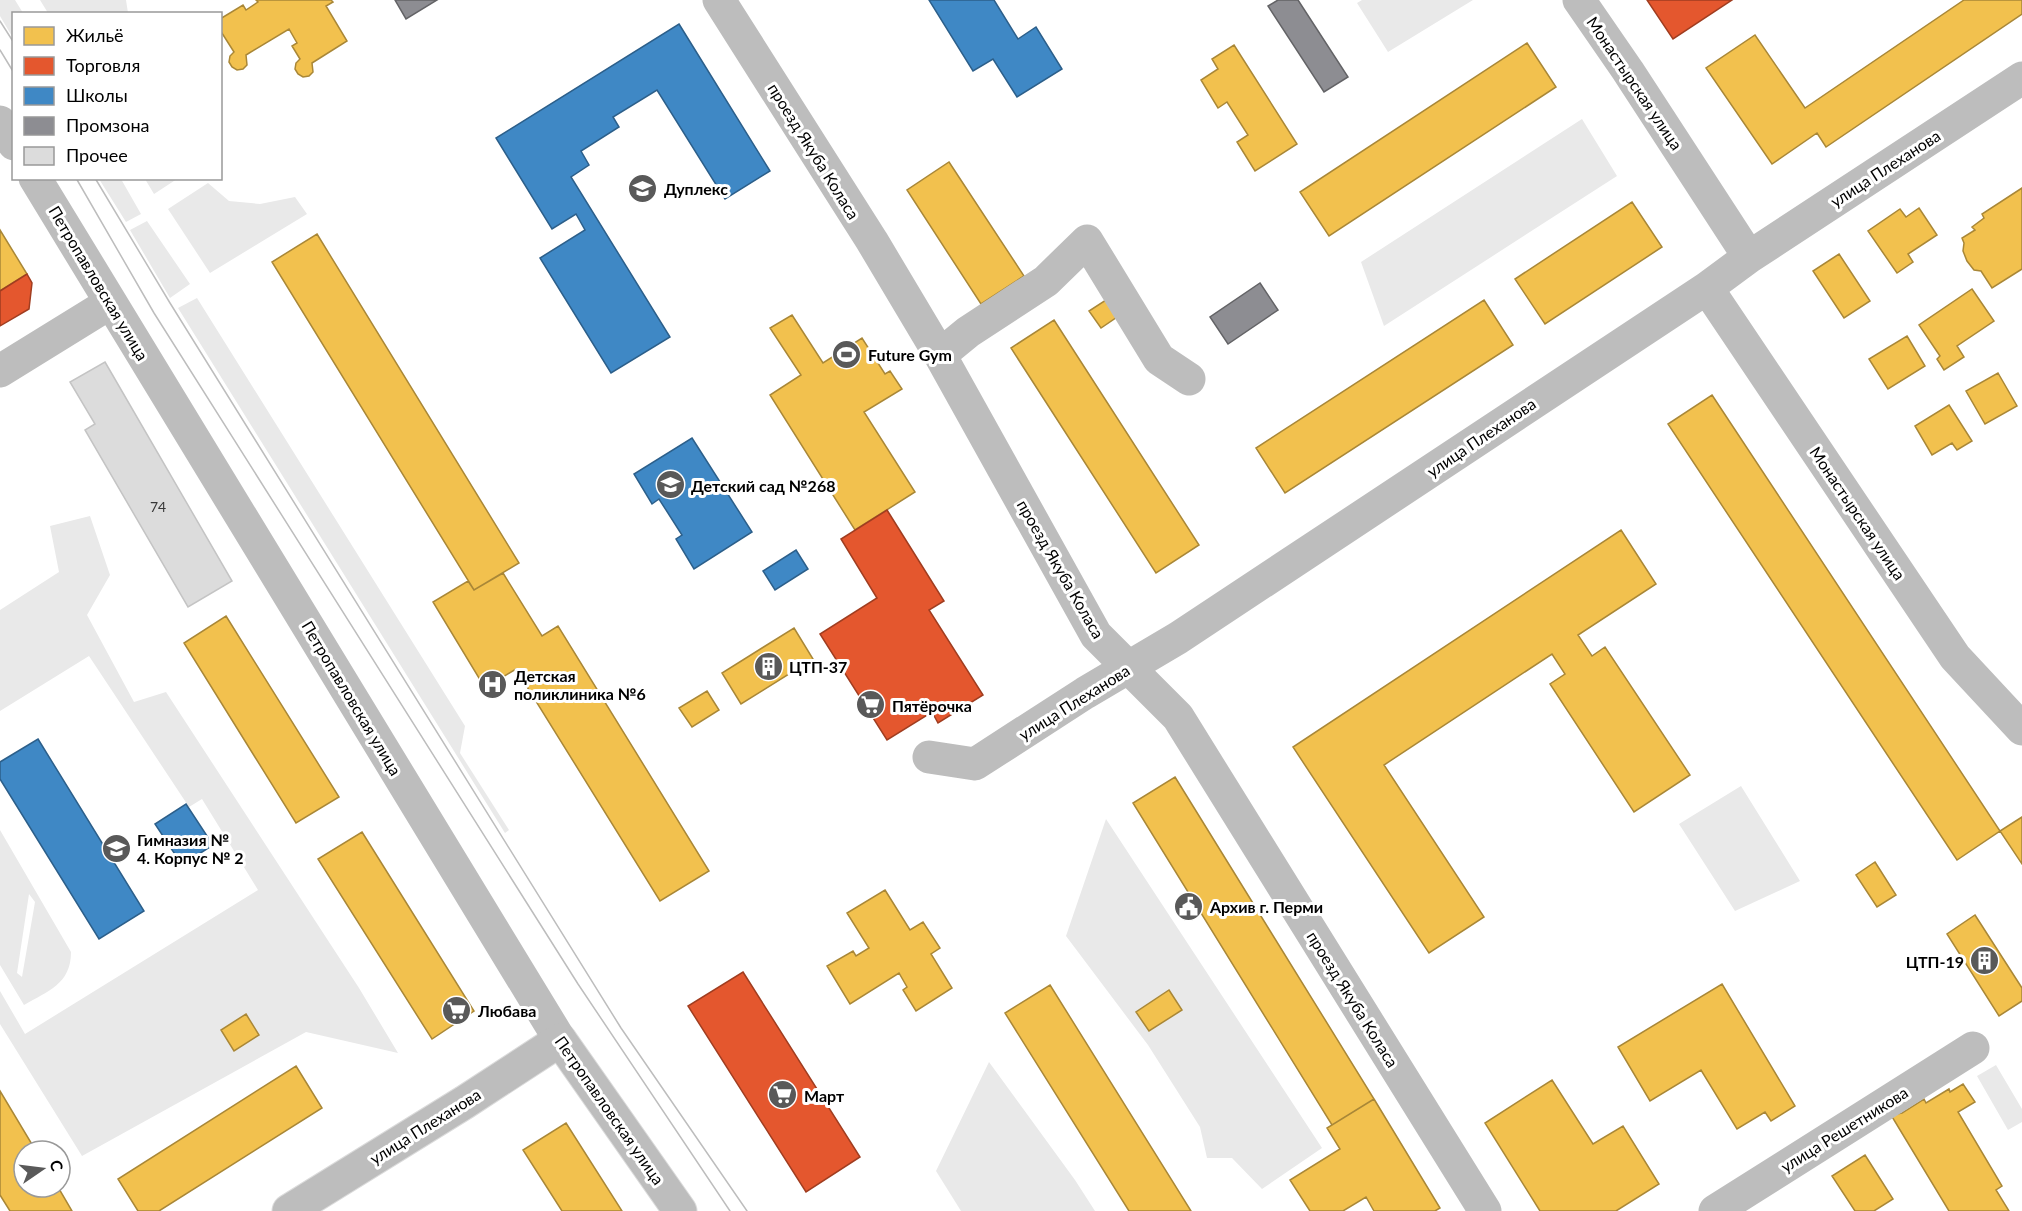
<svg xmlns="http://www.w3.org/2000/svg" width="2022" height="1211" viewBox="0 0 2022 1211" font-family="Lato,sans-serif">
	<rect width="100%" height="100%" fill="#fff"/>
	<!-- green -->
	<path fill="#e9e9e9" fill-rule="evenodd" d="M0 0H15L23 13 14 14 13 38 0 16Z
		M40 0H126L128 13H48Z
		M1362 0H1473L1388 52 1357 3Z
		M1582 119 1617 176 1384 326 1361 262Z
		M99 179H121L141 214 126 222Z
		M145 179H177L154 194Z
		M208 183 229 201 260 204 295 197 307 214 210 273 168 209Z
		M147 221 190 284 170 298 130 230Z
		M197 298 465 726 460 753 509 830 505 833 178 308Z
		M90 516 110 575 87 615 134 702 166 692 359 988 398 1053 306 1032 82 1156 0 1024V991L25 1034 258 890 202 799 189 807 89 656 0 711V610L59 572 50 526Z
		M1741 786 1800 881 1735 911 1679 824Z
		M1106 819 1322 1148 1262 1189 1232 1158H1207L1200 1127 1148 1045 1066 936Z
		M0 830 71 952C71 984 48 991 24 1005L0 965ZM29 894 35 902 22 977 17 973Z
		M989 1062 1075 1180 1095 1211H961L936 1171Z
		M1996 1065 2022 1109V1122L2008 1130 1977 1076Z"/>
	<!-- homes -->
	<path fill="#f2c14e" stroke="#a98737" stroke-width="1.5" d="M256 0H331L333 2 326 6 347 41 312 63 313 72 309 76 303 77 298 74 295 69 296 63 300 59 292 46 297 43 289 29 246 55 247 65 243 69 237 70 232 67 229 62 230 56 234 52 220 30V19L243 5 246 10 258 2Z
		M1964 0H2022V14L1826 147 1817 133 1772 164 1706 68 1755 35 1805 108Z
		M1527 43 1556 87 1329 236 1300 192Z
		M1234 45 1297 144 1255 171 1237 142 1248 135 1227 102 1218 108 1201 80 1218 69 1212 59Z
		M949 162 1024 276 981 304 907 190Z
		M2022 188V269L1992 288 1981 271 1974 270 1967 261 1963 251 1964 243 1962 238 1975 230 1972 227 1984 218 1982 214Z
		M1632 202 1662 247 1545 324 1515 279Z
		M1919 208 1937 235 1908 254 1913 262 1897 273 1868 231 1900 209 1906 217Z
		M0 230 27 274 0 291Z
		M317 234 519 563 474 590 272 262Z
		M1839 254 1870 301 1844 318 1813 271Z
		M1972 289 1994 321 1957 346 1964 357 1944 370 1937 359 1940 356 1919 325Z
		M1109 298 1120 315 1101 328 1089 311Z
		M1484 300 1513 345 1285 493 1256 448Z
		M792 315 823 363 862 338 885 374 890 371 902 389 864 412 915 492 855 530 770 395 801 375 770 328Z
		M1054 320 1199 545 1156 573 1011 348Z
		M1907 336 1925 366 1888 389 1869 359Z
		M1998 373 2017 406 1985 424 1966 391Z
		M1712 395 2000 831 1957 860 1668 424Z
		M1949 405 1972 441 1957 450 1952 443 1932 455 1915 426Z
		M1621 530 1656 584 1578 635 1592 656 1605 647 1690 775 1634 812 1550 684 1565 674 1552 654 1384 765 1484 917 1429 953 1293 747Z
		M503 573 542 636 558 626 709 871 660 901 516 669 485 688 433 602 468 581 474 590Z
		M226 616 339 797 296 823 184 643Z
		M794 628 813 659 741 704 722 673Z
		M707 691 719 710 692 727 679 708Z
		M1175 777 1374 1099 1332 1125 1133 803Z
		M2022 817V864L2000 831Z
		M362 832 474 1011 432 1039 318 859Z
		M1875 862 1896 895 1877 907 1856 875Z
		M885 890 910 930 923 922 940 948 931 954 952 988 916 1011 903 990 907 987 899 973 850 1004 827 966 853 951 856 956 869 948 847 913Z
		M1975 915 2022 988V1001L1999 1016 1947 934Z
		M1722 984 1795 1106 1771 1121 1765 1112 1737 1129 1701 1070 1650 1101 1618 1047Z
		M1050 985 1191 1211H1129L1005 1013Z
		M1169 990 1182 1010 1149 1031 1136 1012Z
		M246 1014 259 1035 234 1051 221 1030Z
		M296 1066 322 1108 159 1211H138L118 1179Z
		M1552 1080 1593 1144 1623 1126 1659 1184 1616 1211H1540L1485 1123Z
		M1963 1084 1975 1102 1958 1112 2002 1186 1996 1190 2009 1211H1949L1891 1115 1902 1113 1924 1099 1926 1103 1949 1089 1950 1092Z
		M0 1091 36 1151H24V1187H58L72 1211H10L0 1195Z
		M1374 1099 1440 1208 1435 1211H1374L1366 1197 1343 1211H1310L1290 1180 1340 1149 1327 1128Z
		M566 1123 622 1211H562L523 1150Z
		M1865 1155 1893 1199 1874 1211H1855L1832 1176Z"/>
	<!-- shops -->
	<path fill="#e4572e" stroke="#a03d20" stroke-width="1.5" d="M1647 0H1732L1673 39Z
		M27 274 32 283 29 309 0 326V291Z
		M887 510 944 601 929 610 983 695 938 723 932 712 887 740 820 634 877 598 841 539Z
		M743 972 860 1157 806 1192 688 1006Z"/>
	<!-- schools -->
	<path fill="#3f88c5" stroke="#2c5f8a" stroke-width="1.5" d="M929 0H994L1018 39 1036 27 1062 69 1017 97 993 59 973 71Z
		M679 24 770 171 725 199 657 90 613 117 619 127 581 151 589 165 571 177 670 337 611 373 540 258 585 230 576 214 552 229 496 138Z
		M692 438 752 532 694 569 676 539 682 535 659 499 652 504 634 474Z
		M796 550 808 569 775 590 763 571Z
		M38 739 144 911 99 939 0 779V762Z
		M186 804 213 845 182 865 155 824Z"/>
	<!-- industry -->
	<path fill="#8d8d92" stroke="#636366" stroke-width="1.5" d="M395 0H437L406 19Z
		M1278 0H1298L1348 77 1324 92 1268 6Z
		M1260 283 1278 310 1228 344 1210 317Z"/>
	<!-- building -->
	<path fill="#dcdcdc" stroke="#c4c4c4" stroke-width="1.5" d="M105 362 232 581 188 607 85 430 95 424 70 382Z"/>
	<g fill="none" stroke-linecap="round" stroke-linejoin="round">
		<defs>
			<path id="major" d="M289 1211 465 1102 560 1040 680 1211"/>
		</defs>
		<!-- major casing -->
		<use href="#major" stroke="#dbdbdb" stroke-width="35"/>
		<!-- minor -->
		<path stroke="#bdbdbd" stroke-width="33" d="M719 0 872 241 940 355 1096 635 1178 717 1485 1211
			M1579 0 1628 71 1749 257
			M0 122 14 144
			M35 178 560 1040
			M1707 288 1955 657 2022 729
			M940 355 968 332 1046 281 1087 241 1159 359 1189 379
			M0 371 110 303
			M929 757 975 764 1085 693 1178 638 1707 288 1749 257 2022 78
			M1715 1211 1973 1048"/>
		<!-- major -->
		<use href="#major" stroke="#bdbdbd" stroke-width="33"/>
		<!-- tram -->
		<path stroke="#bdbdbd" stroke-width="1.5" d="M0 21 14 43
			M0 50 14 73
			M76 178 154 313 578 984 730 1211
			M95 178 170 303 621 1028 747 1211"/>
	</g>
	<!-- icons -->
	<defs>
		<symbol id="school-disc" viewBox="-11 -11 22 22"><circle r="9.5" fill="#595959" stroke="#fff"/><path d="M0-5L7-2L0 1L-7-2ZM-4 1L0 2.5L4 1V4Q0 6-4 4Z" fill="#fff"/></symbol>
		<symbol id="stadium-disc" viewBox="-11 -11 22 22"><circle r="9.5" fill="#595959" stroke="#fff"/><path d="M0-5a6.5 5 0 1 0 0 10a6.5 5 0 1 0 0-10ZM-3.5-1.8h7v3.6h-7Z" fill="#fff"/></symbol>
		<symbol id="building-disc" viewBox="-11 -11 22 22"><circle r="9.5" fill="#595959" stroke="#fff"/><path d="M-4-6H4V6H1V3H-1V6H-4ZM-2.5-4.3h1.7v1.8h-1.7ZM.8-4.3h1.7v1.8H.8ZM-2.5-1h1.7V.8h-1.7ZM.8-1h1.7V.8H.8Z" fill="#fff"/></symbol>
		<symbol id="hospital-disc" viewBox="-11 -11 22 22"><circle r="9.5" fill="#595959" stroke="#fff"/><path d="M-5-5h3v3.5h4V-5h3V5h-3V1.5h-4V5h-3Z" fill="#fff"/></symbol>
		<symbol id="supermarket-disc" viewBox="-11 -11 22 22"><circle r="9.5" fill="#595959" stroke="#fff"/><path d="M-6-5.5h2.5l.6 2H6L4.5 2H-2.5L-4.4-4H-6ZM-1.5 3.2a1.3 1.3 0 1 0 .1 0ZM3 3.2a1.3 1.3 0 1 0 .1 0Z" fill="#fff"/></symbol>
		<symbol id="civic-disc" viewBox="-11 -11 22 22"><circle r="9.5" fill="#595959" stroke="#fff"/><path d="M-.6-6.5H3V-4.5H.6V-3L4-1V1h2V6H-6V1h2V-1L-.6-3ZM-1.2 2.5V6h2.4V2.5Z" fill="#fff"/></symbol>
	</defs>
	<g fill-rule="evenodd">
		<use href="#school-disc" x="626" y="172" width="33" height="33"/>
		<use href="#stadium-disc" x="830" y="338" width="33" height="33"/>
		<use href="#school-disc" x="654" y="468" width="33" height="33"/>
		<use href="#building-disc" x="752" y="650" width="33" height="33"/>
		<use href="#hospital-disc" x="476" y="668" width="33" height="33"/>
		<use href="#supermarket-disc" x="854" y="688" width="33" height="33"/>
		<use href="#school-disc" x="100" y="832" width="33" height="33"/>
		<use href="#civic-disc" x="1172" y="890" width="33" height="33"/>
		<use href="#building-disc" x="1968" y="944" width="33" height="33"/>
		<use href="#supermarket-disc" x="440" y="994" width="33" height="33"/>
		<use href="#supermarket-disc" x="766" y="1078" width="33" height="33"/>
	</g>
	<g text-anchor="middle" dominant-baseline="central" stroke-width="6" stroke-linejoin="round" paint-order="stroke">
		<!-- number labels -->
		<g font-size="14" fill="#373737">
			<text x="158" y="506">74</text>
		</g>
		<!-- street labels -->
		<g font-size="16" fill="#000" stroke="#fff">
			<text transform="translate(1635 83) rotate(56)">Монастырская улица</text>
			<text transform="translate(814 151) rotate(58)">проезд Якуба Коласа</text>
			<text transform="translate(1885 168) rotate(-33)">улица Плеханова</text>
			<text transform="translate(99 283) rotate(59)">Петропавловская улица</text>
			<text transform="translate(1481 437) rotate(-34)">улица Плеханова</text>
			<text transform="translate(1858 513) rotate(56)">Монастырская улица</text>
			<text transform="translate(1061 569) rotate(60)">проезд Якуба Коласа</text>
			<text transform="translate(352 698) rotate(59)">Петропавловская улица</text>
			<text transform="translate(1074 702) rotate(-32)">улица Плеханова</text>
			<text transform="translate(1353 999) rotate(58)">проезд Якуба Коласа</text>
			<text transform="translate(610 1110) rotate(55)">Петропавловская улица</text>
			<text transform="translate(425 1126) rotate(-32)">улица Плеханова</text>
			<text transform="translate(1844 1129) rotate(-32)">улица Решетникова</text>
		</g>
		<!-- poi labels -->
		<g font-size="16" font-weight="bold" fill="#000" stroke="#fff" text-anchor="start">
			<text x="664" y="188">Дуплекс</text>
			<text x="868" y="354">Future Gym</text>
			<text x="691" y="485">Детский сад №268</text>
			<text x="789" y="666">ЦТП-37</text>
			<text x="514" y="675">Детская<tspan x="514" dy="18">поликлиника №6</tspan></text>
			<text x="892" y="705">Пятёрочка</text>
			<text x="137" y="839">Гимназия №<tspan x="137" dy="18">4. Корпус № 2</tspan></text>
			<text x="1210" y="906">Архив г. Перми</text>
			<text x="1964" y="961" text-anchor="end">ЦТП-19</text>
			<text x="478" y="1010">Любава</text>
			<text x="804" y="1095">Март</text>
		</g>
	</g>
	<!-- legend -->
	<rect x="12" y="12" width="210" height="168" fill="#ffffff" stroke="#999999" stroke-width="1.5"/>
	<rect x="24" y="27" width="30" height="18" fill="#f2c14e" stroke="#999999" stroke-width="1.5"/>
	<text x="66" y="42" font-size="18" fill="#000000">Жильё</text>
	<rect x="24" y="57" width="30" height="18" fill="#e4572e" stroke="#999999" stroke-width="1.5"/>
	<text x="66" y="72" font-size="18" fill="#000000">Торговля</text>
	<rect x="24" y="87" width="30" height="18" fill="#3f88c5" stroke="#999999" stroke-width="1.5"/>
	<text x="66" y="102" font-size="18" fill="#000000">Школы</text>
	<rect x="24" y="117" width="30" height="18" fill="#8d8d92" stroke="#999999" stroke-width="1.5"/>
	<text x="66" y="132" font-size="18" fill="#000000">Промзона</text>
	<rect x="24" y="147" width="30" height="18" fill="#dcdcdc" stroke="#999999" stroke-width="1.5"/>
	<text x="66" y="162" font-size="18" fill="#000000">Прочее</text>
	<!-- north arrow -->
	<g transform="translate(42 1169) rotate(76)"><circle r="28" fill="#ffffff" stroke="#999999" stroke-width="1.5"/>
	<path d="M0-4.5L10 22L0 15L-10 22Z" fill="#595959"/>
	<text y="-9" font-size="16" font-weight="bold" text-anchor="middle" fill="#000000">С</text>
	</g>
</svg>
